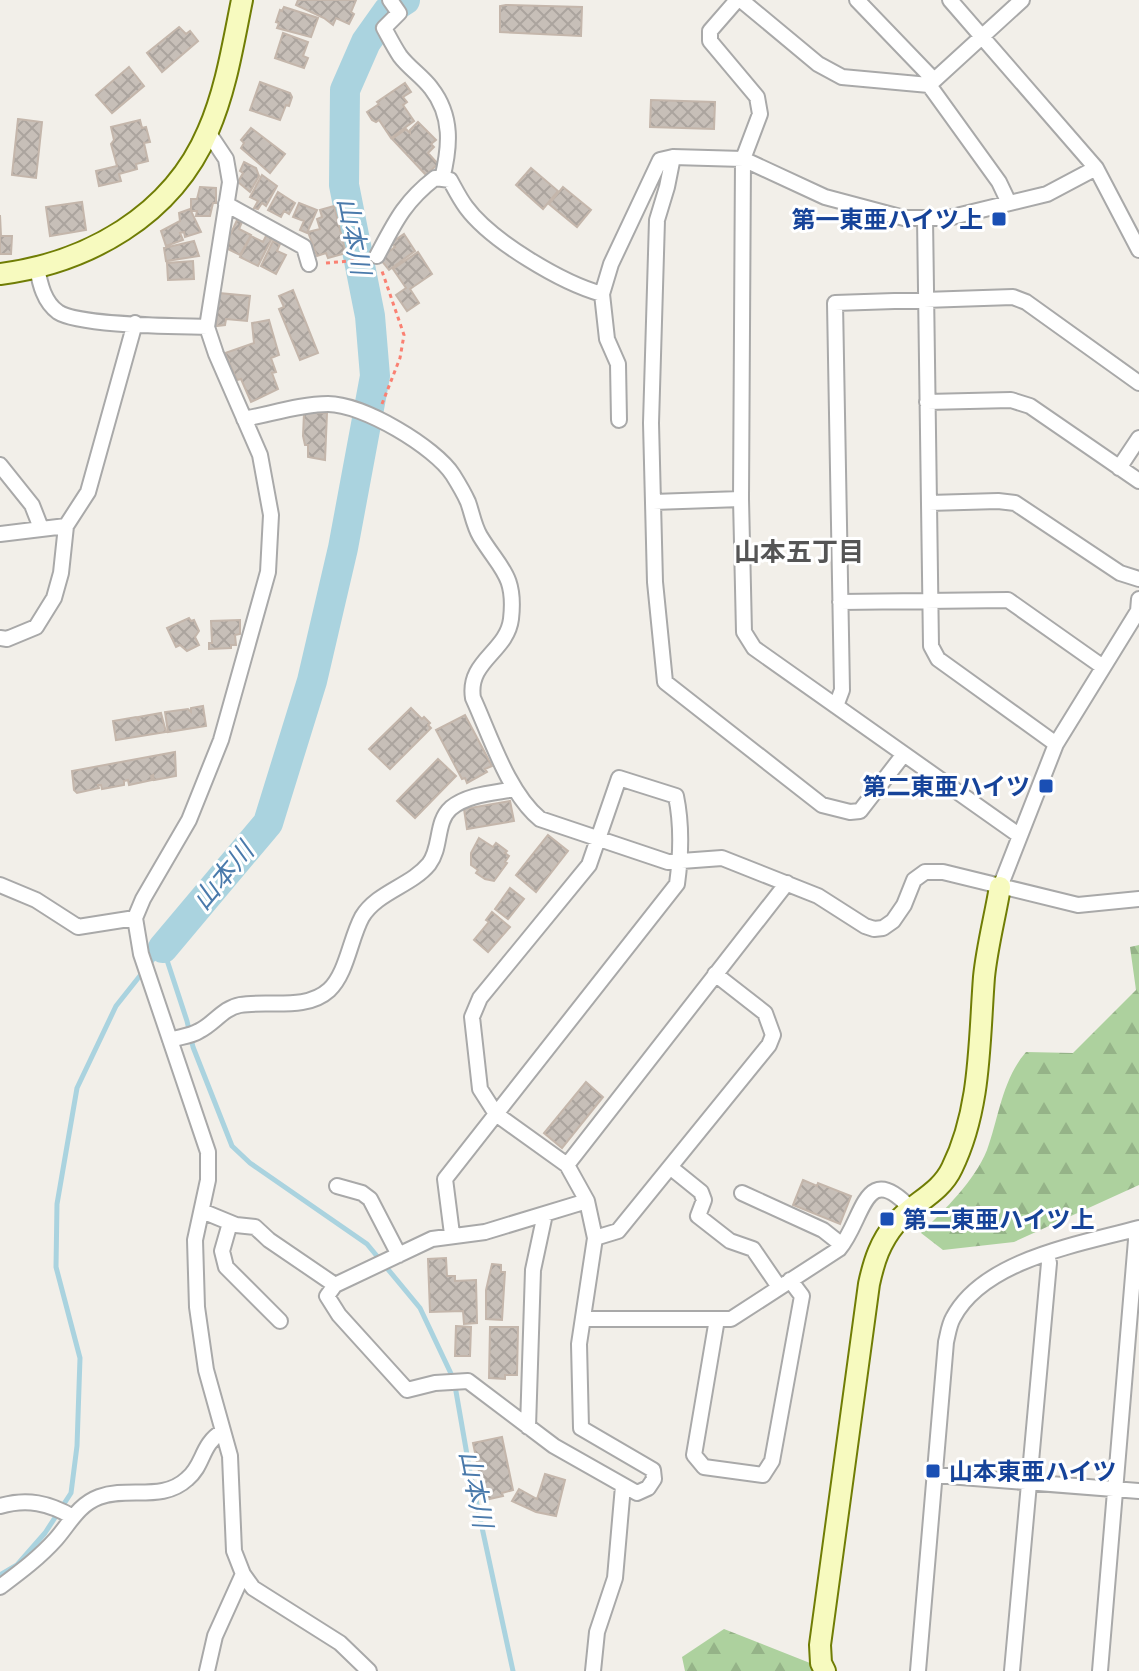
<svg xmlns="http://www.w3.org/2000/svg" width="1139" height="1671" viewBox="0 0 1139 1671" font-family="'Asap Condensed','Noto Sans JP',sans-serif">
	<defs>
		<pattern id="forest-firs" width="22" height="20" patternUnits="userSpaceOnUse" patternTransform="scale(2)"><rect width="22" height="20" fill="#add19e"/><path d="M5 1l3.5 6h-7zM16 11l3.5 6h-7z" fill="#95b388"/></pattern>
		<pattern id="building-cross-hatch" width="8" height="8" patternUnits="userSpaceOnUse" patternTransform="scale(2)"><rect width="8" height="8" fill="#c7bfb8"/><path d="M0 0l8 8M0 8l8-8" fill="none" stroke="#aba49e"/></pattern>
	</defs>
	<rect width="100%" height="100%" fill="#f2efe9"/>
	<!-- forest -->
	<path fill="url(#forest-firs)" d="M1139 945V1185L1014 1242 943 1250 921 1233C945 1209 974 1182 987 1150 999 1117 1002 1080 1026 1052L1073 1053 1136 990 1130 947Z
		M724 1629 810 1663 815 1671H685L682 1657Z"/>
	<g fill="none" stroke-linecap="round" stroke-linejoin="round">
		<!-- stream -->
		<path stroke="#aad3df" stroke-width="5" d="M163 948 187 1021 193 1047 232 1146 250 1163 367 1244 420 1308 454 1380 470 1472 513 1671
			M0 1575 17 1565 45 1533 71 1493 77 1446 80 1358 56 1267 57 1204 77 1088 116 1006 162 948"/>
		<!-- river -->
		<path stroke="#aad3df" stroke-width="30" d="M163 948 268 823 312 681 343 548 375 376 370 316 344 185 345 90 366 42 388 11 405 0"/>
	</g>
	<!-- building -->
	<path fill="url(#building-cross-hatch)" stroke="#c4b6ab" stroke-width="2" d="M298 0H356L351 12 354 14 349 24 336 18 333 25 324 18 296 5Z
		M506 5 582 7 581 36 500 32V6Z
		M284 7 318 18 311 37 277 28 279 23 276 22 280 10 282 11Z
		M179 27 186 34 190 31 198 41 162 72 147 53Z
		M283 33 308 42 303 56 308 58 304 68 275 58Z
		M129 67 144 86 112 113 96 95Z
		M260 82 290 93 292 97 289 106 286 105 280 120 250 110Z
		M405 83 411 92 403 97 407 102 403 105 414 121 391 138 379 120 376 122 372 120 367 112 379 104 377 102Z
		M651 100 715 102 714 129 650 127Z
		M18 119 42 122 36 178 12 175Z
		M140 120 142 128 146 127 150 142 144 143 148 161 136 164 137 169 119 174 121 181 99 186 96 171 117 166 111 144 114 140 111 127Z
		M418 122 436 140 431 144 434 147 428 153 438 164 426 175 392 139 406 129 410 133V130Z
		M251 128 285 154 270 173 241 148 244 143 241 140Z
		M244 162 256 168 259 176 250 192 238 182 243 173 240 171Z
		M531 168 558 191 543 209 516 185Z
		M262 175 277 186 266 206 262 203 258 209 254 208 258 201 250 197Z
		M200 187 216 188V203H213L210 216H196L197 211H191V199H197Z
		M563 187 591 210 577 227 549 204Z
		M278 192 295 203 289 214 284 211 281 217 268 210Z
		M82 202 86 230 50 236 46 207Z
		M299 203 317 210 307 233 300 230 304 221 293 217Z
		M334 206 346 253 328 258 326 253 317 256 308 232 320 229 317 219 322 217 320 210Z
		M190 209 201 232 185 237 184 232 180 233 183 240 166 246 161 231 180 221 179 213Z
		M0 215 1 236H12L11 254H0Z
		M237 220 242 222 239 229 251 235 240 255 226 248 229 243 227 242Z
		M404 234 415 251 389 270 381 260 382 256 395 247 391 243Z
		M251 236 263 242 266 236 272 238 258 266 240 257Z
		M194 241 199 256 166 261 164 248Z
		M273 241 280 244 277 251 286 255 276 274 261 266Z
		M418 252 432 274 410 289 419 303 407 311 396 295 406 288 393 269Z
		M193 261 194 279 168 280 167 263Z
		M293 290 318 353 300 360 279 309 284 307 279 296Z
		M219 293 250 296 247 321 226 319 225 325 216 326Z
		M269 320 279 355 271 358 276 372 272 373 278 389 251 402 241 379 237 380 225 353 254 343 252 323Z
		M304 413H327L325 460 308 457V445H305L303 436Z
		M189 618 191 621 194 620 199 631 195 637 199 645 187 651 180 645 176 647 167 628Z
		M240 620V634L235 635 236 645H231V648L209 649V643H212L211 621Z
		M203 706 206 726 168 732 165 712 188 709 191 712V708Z
		M411 708 422 719 424 717 430 723 428 725 431 728 390 769 369 749Z
		M161 713 166 732 116 740 113 721 136 717 139 721 138 717Z
		M465 715 492 766 485 769 487 772 467 783 465 778 462 779 436 730Z
		M175 752 176 776 154 780 153 775 151 776 152 780 129 785 128 780 124 781V785L102 789 101 785H98L99 788 77 793 74 790 72 771Z
		M438 759 456 776 415 818 397 801Z
		M510 801 514 821 467 829 464 809Z
		M548 835 568 851 536 892 516 875Z
		M479 838 493 847 496 843 507 851 505 853 509 856 505 862 507 863 494 881 485 879 476 873 478 870 471 865V853Z
		M510 888 524 899 508 919 495 909Z
		M492 912 510 927 488 952 474 940 489 922 486 920Z
		M586 1082 603 1097 562 1148 544 1133Z
		M803 1180 817 1186 818 1183 851 1196 840 1224 793 1205Z
		M446 1258 447 1276H455V1281L476 1280 477 1323 464 1324 463 1311 430 1312 428 1259Z
		M492 1264 501 1265V1272H505L502 1320 486 1319V1290Z
		M456 1326 471 1327 470 1356H455Z
		M490 1327H518L517 1375H505V1379L489 1378Z
		M502 1437 513 1490 502 1493 503 1496 485 1500 473 1443Z
		M545 1474 565 1480 556 1516 536 1512 512 1501 519 1489 537 1499Z"/>
	<g fill="none" stroke-linecap="round" stroke-linejoin="round">
		<defs>
			<path id="street" d="M390 0 399 13 384 28C389 37 394 47 400 56 409 68 422 76 431 88 453 116 450 147 442 179
				M737 0 710 31V41L757 97 760 114 743 159 741 499 744 632 754 648 1020 836
				M741 0 818 64 842 77 929 85 999 182 1009 203
				M857 0 934 80
				M950 0 1096 168 1139 250
				M929 85 1022 0
				M208 132 226 159 230 182 207 327 216 354 260 455 271 515 268 572 221 740 189 820 143 899 135 918 141 954 208 1152V1180L195 1240 197 1307 206 1370 230 1456 234 1551 243 1574 253 1588 340 1643 369 1671
				M673 157 667 187 657 220 651 423 655 582 665 682 822 805 850 812 860 811 904 754
				M226 204 304 247 309 264
				M925 218 931 646 938 659 1056 744
				M377 256C395 222 404 202 435 178L450 180C455 189 460 199 466 207 491 241 562 283 602 294
				M37 268C40 284 44 302 58 312 79 326 177 326 207 327
				M927 402 1011 400 1030 406 1139 481
				M244 419C271 414 301 404 328 404 363 404 435 447 453 475 458 483 464 493 468 502 472 513 474 526 480 536 500 569 516 575 511 619 507 652 467 661 473 698 490 735 508 793 540 819L668 862 722 858 818 896 865 926 874 929 883 928 893 921 904 905 914 880 925 872H943L1078 905 1139 899
				M619 420 618 364 607 339 602 294 611 264 660 160 673 157 743 159 825 197 904 218H948L1047 194 1096 168
				M0 465 32 505 41 528
				M1119 468 1139 438
				M653 502 741 499
				M929 503 998 501 1015 503 1120 573 1139 579
				M0 534 66 526
				M840 602 1008 600 1103 667
				M0 638 7 639 36 627 54 598 61 573 66 526 88 492 135 323
				M836 706 842 690 835 303 1013 297 1026 302 1139 383
				M0 885 36 900 78 927 135 918
				M1000 887 1056 744 1138 611 1139 599
				M170 1040C179 1037 191 1036 199 1031 214 1024 223 1008 240 1005 268 1000 306 1011 329 990 347 973 350 939 362 917 377 892 411 886 429 864 442 847 435 822 451 808 468 794 495 793 515 789
				M670 1167 701 1192 704 1200 698 1216 730 1241 753 1249 779 1287
				M337 1186 362 1193 370 1199 399 1255
				M742 1193 823 1230 842 1245
				M202 1211 236 1225 255 1227 269 1240 335 1285 432 1239 485 1232 587 1201 567 1165 787 883
				M230 1223 222 1251 226 1267 280 1321
				M452 1234 445 1179 496 1114 677 884C681 855 682 825 676 796L619 778 589 865 480 998 472 1017 480 1089 496 1114 567 1165
				M595 1238 618 1231 769 1045 773 1035 765 1013 715 974
				M335 1285 327 1296 339 1315 407 1390 435 1383 468 1381 554 1446 637 1493 648 1488 654 1479 653 1470 581 1428 579 1344 595 1238 587 1201
				M583 1319H731L839 1249C864 1220 864 1157 912 1210
				M717 1319 694 1455 704 1467 763 1475 772 1461 802 1296 790 1280
				M528 1427 533 1270 545 1214
				M935 1475 1139 1491
				M0 1506C27 1498 49 1503 73 1517
				M0 1587C20 1572 39 1558 56 1539 70 1523 78 1505 99 1497 129 1486 162 1502 187 1479 205 1464 200 1445 223 1431
				M207 1671 215 1636 243 1574
				M593 1671 597 1632 615 1578 623 1486
				M918 1671 946 1342C948 1334 949 1325 953 1318 984 1259 1081 1244 1139 1228
				M1012 1671 1049 1263 1047 1254
				M1100 1671 1136 1240 1135 1229"/>
			<path id="secondary" d="M0 274C87 263 172 216 208 131 226 90 233 44 242 0
				M825 1671 821 1663 820 1645 869 1284C874 1261 880 1242 896 1223 912 1203 940 1194 952 1168 981 1109 979 1042 984 977 987 947 995 917 1000 887"/>
		</defs>
		<!-- street casing -->
		<use href="#street" stroke="#a9a9a9" stroke-width="18"/>
		<!-- secondary casing -->
		<use href="#secondary" stroke="#707d05" stroke-width="24"/>
		<!-- path -->
		<path stroke="#fa8072" stroke-width="3" stroke-dasharray="4 4" stroke-linecap="butt" d="M326 263 362 260
			M382 404 400 358 404 335 382 271"/>
		<!-- street -->
		<use href="#street" stroke="#fff" stroke-width="14"/>
		<!-- secondary -->
		<use href="#secondary" stroke="#f7fabf" stroke-width="20"/>
	</g>
	<!-- markers -->
	<g fill="#1a4fb4" stroke="#fff" stroke-width="3">
		<rect x="991" y="211" width="16" height="16" rx="4"/>
		<rect x="1038" y="778" width="16" height="16" rx="4"/>
		<rect x="879" y="1211" width="16" height="16" rx="4"/>
		<rect x="925" y="1463" width="16" height="16" rx="4"/>
	</g>
	<g text-anchor="middle" dominant-baseline="central" stroke-width="6" stroke-linejoin="round" paint-order="stroke">
		<!-- transit labels -->
		<g font-size="24" font-weight="bold" fill="#164399" stroke="#fff" text-anchor="end">
			<text x="983" y="219">第一東亜ハイツ上</text>
			<text x="1030" y="786">第二東亜ハイツ</text>
			<text x="903" y="1219" text-anchor="start">第二東亜ハイツ上</text>
			<text x="949" y="1471" text-anchor="start">山本東亜ハイツ</text>
		</g>
		<!-- water labels -->
		<g font-size="26" font-style="italic" fill="#4a7aab" stroke="#fff">
			<text transform="translate(354 236) rotate(79)">山本川</text>
			<text transform="translate(223 876) rotate(-50)">山本川</text>
			<text transform="translate(476 1489) rotate(79)">山本川</text>
		</g>
		<!-- neighbourhood labels -->
		<g font-size="26" font-weight="bold" fill="#555" stroke="#fff">
			<text x="799" y="552">山本五丁目</text>
		</g>
	</g>
</svg>
